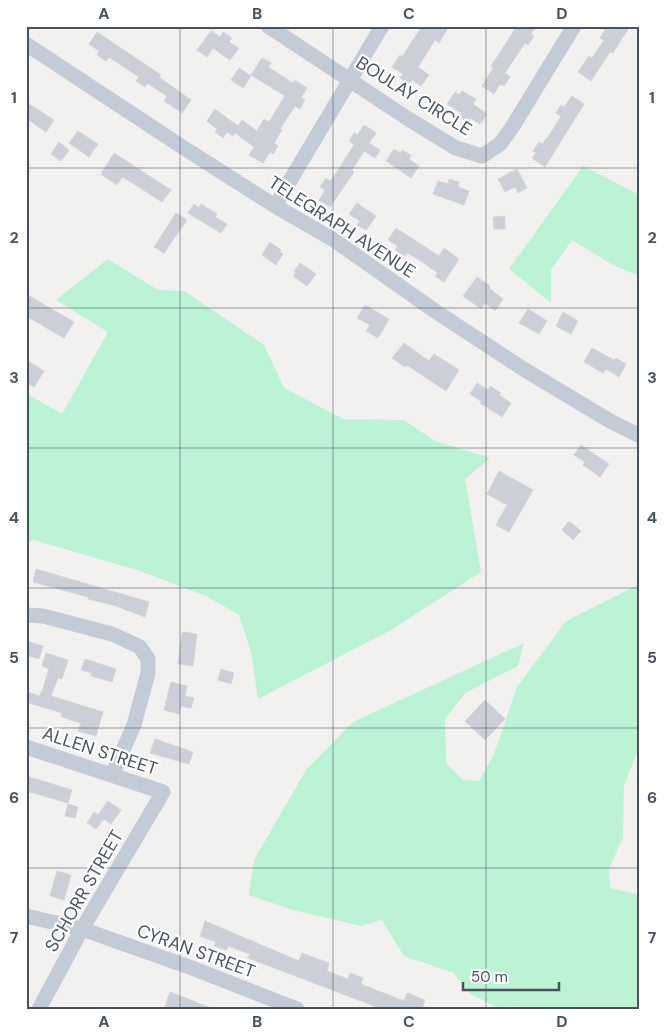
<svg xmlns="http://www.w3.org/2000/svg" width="666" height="1035" viewBox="0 0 666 1035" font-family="'DM Sans',sans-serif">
	<rect width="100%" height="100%" fill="#f3f0f0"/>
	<!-- green -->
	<path fill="#bcf3d5" d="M583 166 640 195V276L613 265 572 240 551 270V303L509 269Z
		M108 259 158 290 184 291 264 345 284 388 343 419 404 420 435 441 490 458 465 479 481 572 391 630 258 699 251 651 239 615 206 596 137 570 34 540 26 543V393L62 414 108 332 56 300Z
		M640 584V746L624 785 623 838 609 868 610 888 640 895V1009H520L518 1006 498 1008 469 993 454 973 404 956 382 920 361 926 293 910 249 895 254 860 306 770 353 722 524 643 518 666 465 693 445 719 446 763 463 780 479 781 494 754 517 687 566 621Z"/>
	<!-- building -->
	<path fill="#cccfd6" stroke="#d4d6dc" d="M422 26H449L439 43 435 40 418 67 429 75 421 86 412 80 409 84 400 78 403 74 392 67 400 55 402 57Z
		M517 26H536L531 34 534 36 528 45 525 43 505 73 510 77 504 86 500 84 494 94 482 86 493 68 491 66Z
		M612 26H630L613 53 610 52 591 81 578 72 589 56 592 58 604 40 600 38 606 28 610 30Z
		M211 31 220 37 223 32 232 38 229 42 239 48 230 60 213 48 207 57 197 50Z
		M97 32 161 75 159 77 191 100 182 113 164 101 167 96 147 83 145 87 136 81 139 77 109 57 106 61 97 55 99 51 89 44Z
		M262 58 271 63 268 67 293 83 295 80 307 88 301 98 305 100 300 109 295 106 280 129 282 130 274 143 278 146 273 154 270 152 263 163 249 155 254 147 235 133 233 136 227 132 223 138 215 132 217 129 207 121 215 109 238 126 242 120 257 131 264 119 269 122 285 96 251 75Z
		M239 68 251 76 243 88 231 80Z
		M462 91 476 99 473 104 487 114 480 124 470 118 467 122 459 116 461 113 447 104 455 92 459 95Z
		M572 96 584 104 545 167 532 158 536 153 533 151 539 142 542 144 550 134 561 116 556 113 561 105 564 107Z
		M26 102 54 120 46 132 26 118Z
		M364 125 376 133 369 143 380 150 375 158 364 151 352 170 354 172 330 207 319 200 325 190 320 187 326 178 330 181 335 175 354 145 349 141 354 133 357 135Z
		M78 131 98 144 89 157 69 143Z
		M59 142 69 150 61 161 51 154Z
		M394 149 400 153 402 150 411 155 409 159 419 166 411 178 386 161Z
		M114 153 171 190 162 202 126 179 122 177 117 185 101 174Z
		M517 169 527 188 518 193 515 187 505 192 498 179Z
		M449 179 459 182 458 187 469 191 464 205 433 194 438 181 448 184Z
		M357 203 376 216 366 230 357 225 360 221 349 214Z
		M194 204 199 208 201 204 217 214 215 217 227 224 221 233 188 213Z
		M176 213 187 220 164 253 154 247Z
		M505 216V229H494L493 217Z
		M396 228 439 256 444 248 459 259 444 282 435 276 438 273 413 256 407 253 405 256 395 250 398 246 388 240Z
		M270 242 281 250 280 252 283 254 276 265 262 255Z
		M300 263 316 274 307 286 293 276 296 272 294 271Z
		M477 277 490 286 489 288 503 299 495 311 485 303 481 309 463 296Z
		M26 294 74 322 64 338 26 316Z
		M365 305 389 319 378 338 366 331 370 325 357 318Z
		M528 309 547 321 539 334 519 323Z
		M563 312 578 321 571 334 556 326Z
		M404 343 429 361 434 354 459 370 446 391 407 365 405 367 392 358Z
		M592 348 614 360 616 358 626 364 619 377 606 369 603 373 584 362Z
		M26 360 44 371 34 387 26 382Z
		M477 383 488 390 490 386 501 393 499 395 511 403 502 417 480 403 482 402 470 394Z
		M581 445 609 464 600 477 583 465 585 462 574 455Z
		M499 471 533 490 509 532 496 525 507 505 487 494Z
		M569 521 581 531 573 540 562 530Z
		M36 569 149 602 145 617 116 606 88 599V597L33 582Z
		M184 632 197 634 193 666 178 664 182 633Z
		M26 641 43 646 39 659 26 655Z
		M46 653 68 660 62 679 58 678 51 696 103 712 96 736 78 731 81 723 61 717 62 713 26 702 28 692 39 696 42 691 49 669 42 666Z
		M85 659 116 669 112 682 91 676 92 673 81 670Z
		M221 669 234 673 231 684 218 680Z
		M171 682 187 686 185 696 194 698 191 708 181 706 179 714 164 710Z
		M485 700 505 719 485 740 465 721Z
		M155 739 193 752 189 764 150 753Z
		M26 776 72 790 68 803 26 791Z
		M108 801 121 810 111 824 104 819 96 829 87 823 94 812 98 815Z
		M68 804 78 807 75 818 65 816Z
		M57 871 71 875 64 900 50 896Z
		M205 921 299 961 302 953 329 963 327 971 348 979 350 973 363 978 361 984 404 1001 407 993 425 1000 422 1009H382L248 958 250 954 228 946 227 950 214 946 216 942 200 936Z
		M170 992 211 1008V1009H164Z"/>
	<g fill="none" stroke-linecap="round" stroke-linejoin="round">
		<!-- minor -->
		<path stroke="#c3cbd6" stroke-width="15" d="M268 26 410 120 456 148 482 156 500 144 511 129 574 26
			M26 44 187 150 275 206 334 240 435 311 525 370 610 421 640 436
			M275 206 382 26
			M26 615 43 616 112 634 140 647 148 659V673L134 725 112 775
			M26 747 163 792 82 929 39 1009
			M26 916 82 929 192 968 297 1009"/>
	</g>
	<!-- grid -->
	<path fill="none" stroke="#475260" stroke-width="1" stroke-opacity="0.55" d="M180 26V1009M333 26V1009M486 26V1009M26 168H640M26 308H640M26 448H640M26 588H640M26 728H640M26 868H640"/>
	<g text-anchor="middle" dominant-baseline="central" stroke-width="4.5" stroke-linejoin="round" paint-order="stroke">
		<!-- street labels -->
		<g font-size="18" fill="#475260" stroke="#fff">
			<text transform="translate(414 96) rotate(32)">BOULAY CIRCLE</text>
			<text transform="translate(342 227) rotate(33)">TELEGRAPH AVENUE</text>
			<text transform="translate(100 751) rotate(18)">ALLEN STREET</text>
			<text transform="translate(84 891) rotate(-60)">SCHORR STREET</text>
			<text transform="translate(196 951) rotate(20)">CYRAN STREET</text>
		</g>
	</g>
	<!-- border -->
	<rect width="666" height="1035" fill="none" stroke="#ffffff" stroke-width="55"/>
	<!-- scale -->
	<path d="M463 982v8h96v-8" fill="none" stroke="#475260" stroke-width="2.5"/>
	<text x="471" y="982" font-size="15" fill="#475260" stroke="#ffffff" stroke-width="4" paint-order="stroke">50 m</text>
	<rect x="28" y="28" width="610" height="980" fill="none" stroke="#475260" stroke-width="2"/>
	<g font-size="16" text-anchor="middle" font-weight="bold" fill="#475260">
		<text x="104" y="19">A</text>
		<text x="257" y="19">B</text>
		<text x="409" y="19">C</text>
		<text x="562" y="19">D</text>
		<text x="14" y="103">1</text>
		<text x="652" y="103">1</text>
		<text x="14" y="243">2</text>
		<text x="652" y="243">2</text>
		<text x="14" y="383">3</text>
		<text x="652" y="383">3</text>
		<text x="14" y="523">4</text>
		<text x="652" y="523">4</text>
		<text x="14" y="663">5</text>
		<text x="652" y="663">5</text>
		<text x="14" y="803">6</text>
		<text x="652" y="803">6</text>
		<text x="14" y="943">7</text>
		<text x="652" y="943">7</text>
		<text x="104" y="1027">A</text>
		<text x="257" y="1027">B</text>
		<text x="409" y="1027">C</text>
		<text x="562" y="1027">D</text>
	</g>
</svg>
